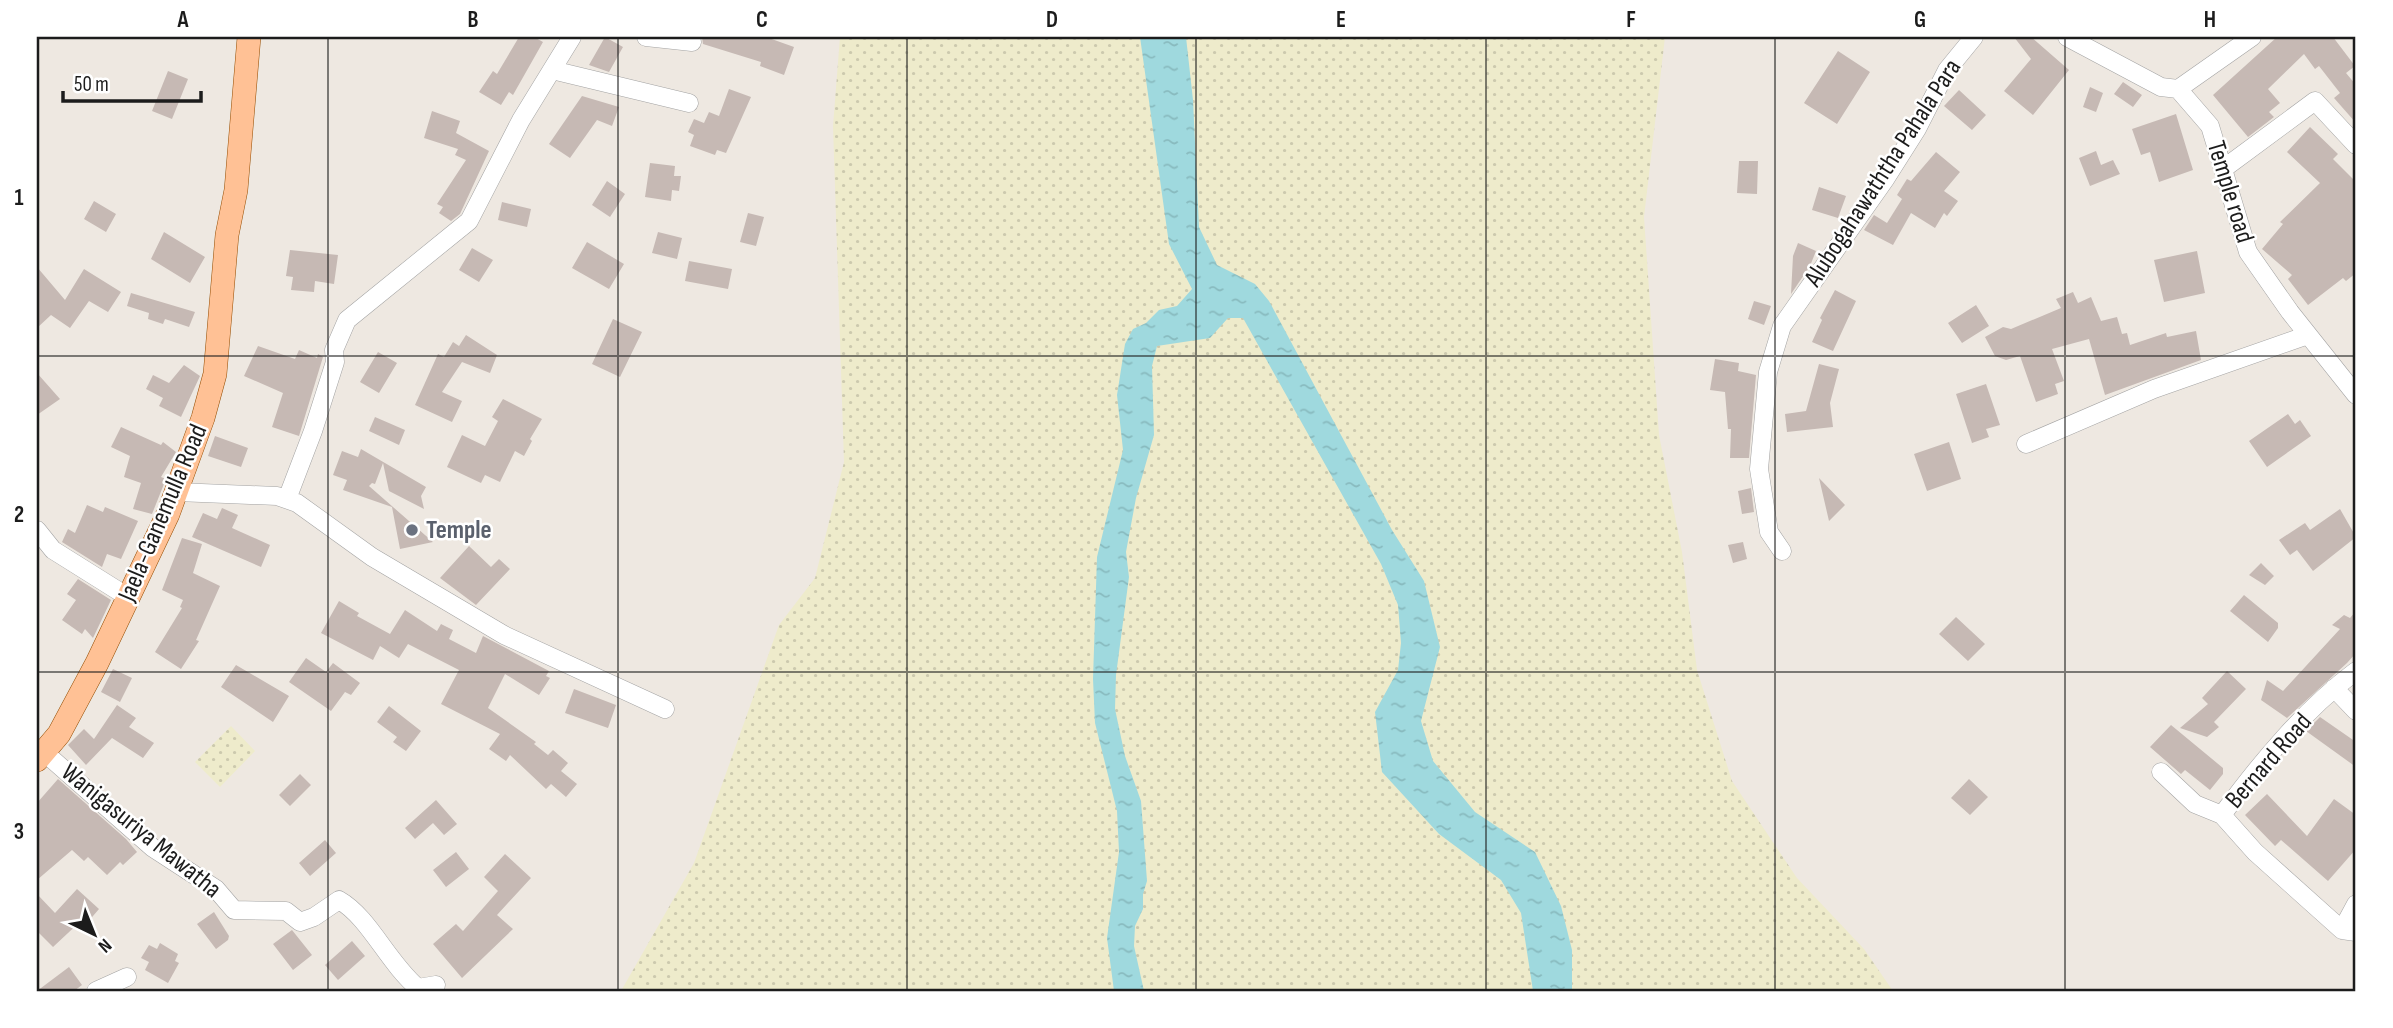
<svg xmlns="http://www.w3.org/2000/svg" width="2393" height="1028" viewBox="0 0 2393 1028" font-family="'Sofia Sans Condensed',sans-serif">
	<defs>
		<pattern id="farmland-dots" width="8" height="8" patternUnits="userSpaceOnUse" patternTransform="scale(1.75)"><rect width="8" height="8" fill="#eeebcb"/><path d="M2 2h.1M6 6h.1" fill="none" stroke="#ccc9ae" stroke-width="1.8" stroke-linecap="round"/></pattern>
		<pattern id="water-ripples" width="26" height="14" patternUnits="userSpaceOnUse" patternTransform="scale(1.75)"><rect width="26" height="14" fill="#9fd9de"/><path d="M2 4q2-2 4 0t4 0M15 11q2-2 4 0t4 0" fill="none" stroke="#88babe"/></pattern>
	</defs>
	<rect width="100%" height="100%" fill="#eee8e1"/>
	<!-- farmland -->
	<path fill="url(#farmland-dots)" d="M840 37H1665L1644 217 1659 435 1682 552 1697 670 1732 781 1797 878 1864 949 1893 991H621L694 863 779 625 815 578 844 462 833 126Z
		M231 726 255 751 220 787 195 762Z"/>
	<!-- water -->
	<path fill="url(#water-ripples)" d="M1140 37H1186L1193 100 1199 227 1217 265 1255 284 1269 301 1392 530 1424 581 1440 647 1421 721 1433 761 1475 812 1535 852 1561 906 1572 950V991H1533L1521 913 1501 880 1439 834 1382 772 1375 712 1398 670 1401 643 1398 605 1381 564 1243 318H1228L1210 338 1157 346 1152 366 1154 435 1136 498 1126 552 1129 577 1116 675 1115 709 1125 756 1141 801 1147 881 1143 894V909L1135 926 1134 946 1144 991H1114L1107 938 1119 852 1117 811 1095 723 1093 679 1097 557 1123 450 1117 395 1125 344 1133 329 1146 323 1159 310 1177 306 1192 289 1169 244Z"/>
	<!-- building -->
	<path fill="#c6b9b4" d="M519 37H534L543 42 513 95 509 92 501 105 479 92 493 71 497 74Z
		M605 37 623 47 609 72 589 65Z
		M702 37H766L794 47 784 75 760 66 761 62 703 44Z
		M2014 37H2031L2069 70 2033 115 2004 91 2031 59Z
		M2277 37H2333L2355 66 2346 73 2356 85V123L2334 98 2340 93 2319 66 2315 69 2304 54 2268 89 2280 103 2269 112 2274 117 2248 137 2213 95Z
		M1838 51 1870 72 1837 124 1804 103Z
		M168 71 188 79 172 119 152 111Z
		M2123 82 2142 95 2133 107 2114 94Z
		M2090 87 2103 93 2096 112 2083 107Z
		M729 89 751 97 726 153 717 150 715 155 690 146 694 135 688 132 694 119 704 123 709 112 719 116Z
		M1959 90 1986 115 1972 130 1944 106Z
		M582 96 619 107 612 126 597 120 570 158 549 144Z
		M432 111 460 121 456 133 489 151 460 214 451 221 439 213 443 207 437 204 466 160 455 155 458 149 424 138Z
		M2176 114 2193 170 2159 182 2150 152 2141 155 2132 129Z
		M2310 127 2338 154 2333 159 2356 182V273L2346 281 2343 278 2308 305 2288 279 2292 275 2262 249 2283 224 2280 222 2320 183 2287 152Z
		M2096 151 2101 165 2113 160 2120 174 2090 186 2079 158Z
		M1936 152 1960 172 1944 191 1958 201 1947 216 1944 213 1935 228 1911 213 1893 245 1864 230 1874 215 1887 223 1902 199 1897 195 1907 179 1911 181Z
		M1739 161H1758L1757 194 1737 193Z
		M650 163 675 166 674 176H681L679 191 672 190 671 201 645 197Z
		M607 181 625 194 610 217 592 205Z
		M1819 187 1846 196 1838 218 1812 210Z
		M94 201 116 214 106 232 84 219Z
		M502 202 531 209 527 227 498 220Z
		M748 213 764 217 756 246 740 242Z
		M164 232 205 257 190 283 151 259Z
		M658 232 682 238 677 259 652 253Z
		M587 242 624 264 609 289 572 268Z
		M1798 243 1816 251 1810 266 1791 294 1793 256Z
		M472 248 493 260 479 282 459 270Z
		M290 250 338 255 334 284 315 281 314 292 291 290 293 277 286 276Z
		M2197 251 2205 293 2164 302 2154 260Z
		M689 261 732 269 728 289 685 281Z
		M37 267 65 300 84 269 121 292 108 312 89 301 70 328 51 315 37 328Z
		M1835 290 1856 301 1833 351 1812 342 1822 320 1820 318Z
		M2073 292 2078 303 2091 297 2101 321 2117 317 2122 334 2127 333 2130 345 2166 333 2167 337 2196 331 2201 360 2105 395 2089 339 2052 349 2064 381 2055 384 2058 394 2036 402 2020 356 2006 360 1995 356 1985 337 2003 327 2011 329 2061 308 2056 299Z
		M131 293 195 312 189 327 165 319 163 324 148 319 149 313 127 306Z
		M1754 301 1771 306 1764 325 1748 319Z
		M1976 305 1989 326 1962 343 1948 323Z
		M613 319 642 332 620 377 592 364Z
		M466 335 497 355 490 373 462 362 442 392 462 401 452 422 415 405 438 354 444 357 453 342 459 346Z
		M258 346 295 359 299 350 317 358 318 354 323 357 299 436 272 427 283 393 244 376Z
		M378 352 397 363 379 393 360 382Z
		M1715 359 1739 363 1738 371 1756 375 1749 458H1730L1731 429H1728L1725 392 1710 390Z
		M1819 364 1839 369 1830 403 1833 427 1787 432 1785 414 1806 411Z
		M184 365 200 376 181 417 159 406 163 398 146 389 153 375 169 383Z
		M37 373 60 399 37 415Z
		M1986 384 2000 425 1986 429 1989 437 1972 443 1956 394Z
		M503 399 542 419 530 439 532 441 524 456 515 451 500 482 485 475 481 483 447 467 462 435 485 446 498 421 492 417Z
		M2288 414 2295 424 2300 420 2311 436 2267 467 2249 441Z
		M375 417 405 430 399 445 369 431Z
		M121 427 161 445 163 442 176 452 161 477 166 479 152 514 133 509 141 483 124 477 130 456 111 447Z
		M215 436 248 448 241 467 208 456Z
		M1949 442 1961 479 1927 491 1914 454Z
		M361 449 426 487 421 496 424 509 389 491 383 463 375 484 372 483 369 486 433 542 400 549 392 507 343 490 347 480 333 475 342 451 358 457Z
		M1819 478 1845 505 1829 521Z
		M1751 488 1754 512 1742 514 1738 491Z
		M87 505 103 512 105 507 138 521 121 559 107 554 102 567 62 542 68 529 75 533Z
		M222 508 238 515 232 528 270 545 261 567 192 537 203 513 217 519Z
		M2340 509 2356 537 2313 571 2297 550 2290 555 2279 540 2305 523 2310 530Z
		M182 538 202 544 193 573 220 586 196 640 199 641 181 669 155 652 182 608 180 607 183 600 162 590Z
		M1743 542 1747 559 1733 563 1728 545Z
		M469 546 491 567 499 559 510 569 476 605 440 578Z
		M2261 563 2274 576 2265 585 2249 575Z
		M78 579 111 600 93 638 85 629 82 634 62 620 76 600 67 594Z
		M2244 595 2278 623V628L2268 642 2230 611Z
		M339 601 359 613 357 616 390 634 405 610 437 631 441 624 453 630 449 639 476 653 483 636 549 671 546 676 550 678 539 695 505 674 488 708 536 742 534 744 548 755 553 750 568 763 561 771 577 784 566 797 551 784 546 789 510 755 506 761 489 749 500 734 441 704 459 670 408 644 399 658 380 646 373 660 321 633Z
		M2356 611V653L2347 663 2287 718 2261 700 2267 680 2283 691 2340 629 2332 625 2344 615 2350 618Z
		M1956 617 1985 644 1968 661 1939 634Z
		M306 658 326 672 333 663 360 683 351 695 345 692 331 711 289 682Z
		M236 665 289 696 273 722 221 687Z
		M113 669 132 678 120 702 101 692Z
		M2227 671 2246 689 2214 722 2219 727 2207 737 2180 728 2208 704 2202 698Z
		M574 689 616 705 608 728 565 713Z
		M117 705 136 718 129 727 154 743 143 758 112 738 86 765 68 745 84 729 94 739Z
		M389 706 421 731 406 751 393 742 397 737 377 722Z
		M2320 717 2356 742V767L2306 731Z
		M2171 725 2223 768V774L2210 790 2185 770 2181 774 2150 747Z
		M300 774 311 785 290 806 279 795Z
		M58 779 126 839 137 852 123 865 120 862 107 875 88 857 84 861 72 850 37 880V803Z
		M1969 779 1988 797 1970 815 1951 798Z
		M2267 794 2307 836 2334 799 2356 815V849L2328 881 2281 840 2275 846 2245 815Z
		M436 800 457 824 444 835 433 823 415 839 405 828Z
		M325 840 336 853 310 876 299 863Z
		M456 852 469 869 446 887 433 870Z
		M505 854 531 878 497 915 513 929 462 978 433 944 456 924 463 931 498 891 484 877Z
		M77 889 99 909 87 923 83 919 53 947 37 931V894L55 913Z
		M214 912 229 936 228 940 216 949 197 924Z
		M292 930 312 955 293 970 273 944Z
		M352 941 365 956 338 980 325 965Z
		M160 943 178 954 175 961 179 963 168 983 145 970 149 962 141 958 149 945 157 949Z
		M69 967 82 985 74 991H37Z"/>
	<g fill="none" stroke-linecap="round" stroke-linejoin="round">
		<defs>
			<path id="minor" d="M646 37 692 42
				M2067 37 2161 87 2178 89 2210 126 2248 252 2290 312 2356 395
				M552 70 689 103
				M2178 89 2252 37
				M2223 169 2315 101 2356 145
				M2026 444 2154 389 2308 335
				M177 492 277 496 297 503 372 557 504 635 665 709
				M287 499 313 431 335 362 334 350 347 320 469 221 521 120 572 37
				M37 530 53 550 128 597
				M1782 551 1769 532 1759 469 1768 372 1782 326 1886 178 1917 129 1947 70 1974 37
				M2356 671C2304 710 2261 762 2222 815L2255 852 2342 930 2356 932
				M2334 688 2356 711
				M45 753 153 848 216 889 234 910 286 911 300 922 314 917 339 900C369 917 388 963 418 988L436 985
				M2161 772 2195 804 2222 815
				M2342 930 2356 904
				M96 991 127 977"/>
			<path id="major" d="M37 760 59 734 97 663 168 514 203 418 215 374 227 235 236 190 249 37"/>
		</defs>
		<!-- minor casing -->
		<use href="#minor" stroke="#a3a3a3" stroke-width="19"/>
		<!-- major casing -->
		<use href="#major" stroke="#944c00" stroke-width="24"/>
		<!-- minor -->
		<use href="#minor" stroke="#fff" stroke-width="18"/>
		<!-- major -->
		<use href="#major" stroke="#ffc195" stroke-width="23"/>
	</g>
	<!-- grid -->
	<path fill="none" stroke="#1c1c1c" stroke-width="2" stroke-opacity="0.55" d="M328 37V991M618 37V991M907 37V991M1196 37V991M1486 37V991M1775 37V991M2065 37V991M37 356H2356M37 672H2356"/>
	<!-- markers -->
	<circle fill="#6b7280" stroke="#fff" stroke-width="2.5" cx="412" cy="530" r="7"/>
	<g text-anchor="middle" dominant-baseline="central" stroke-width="5" stroke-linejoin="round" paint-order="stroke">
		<!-- street labels -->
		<g font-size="26" fill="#1c1c1c" stroke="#fff">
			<text transform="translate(1883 173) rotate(-57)">Alubogahawaththa Pahala Para</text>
			<text transform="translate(2230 192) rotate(73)">Temple road</text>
			<text transform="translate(163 513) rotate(-67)">Jaela-Ganemulla Road</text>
			<text transform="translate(2269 761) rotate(-49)">Bernard Road</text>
			<text transform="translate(141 831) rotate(39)">Wanigasuriya Mawatha</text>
		</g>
		<!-- worship labels -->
		<g font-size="26" font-weight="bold" fill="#5b616d" stroke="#fff" text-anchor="start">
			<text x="426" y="530">Temple</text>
		</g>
	</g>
	<!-- border -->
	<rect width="2393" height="1028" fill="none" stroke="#ffffff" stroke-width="77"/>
	<!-- north arrow -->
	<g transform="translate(94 934) rotate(137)" stroke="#ffffff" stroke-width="5" paint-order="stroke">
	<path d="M0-5L12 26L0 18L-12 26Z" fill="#1c1c1c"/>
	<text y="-10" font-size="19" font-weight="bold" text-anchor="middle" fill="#1c1c1c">N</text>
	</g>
	<!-- scale -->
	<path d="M63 91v10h138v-10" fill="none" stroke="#1c1c1c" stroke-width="3.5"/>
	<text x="74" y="91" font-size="21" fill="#1c1c1c" stroke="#ffffff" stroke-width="5" paint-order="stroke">50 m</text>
	<rect x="38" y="38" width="2316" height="952" fill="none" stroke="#1c1c1c" stroke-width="2.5"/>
	<g font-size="23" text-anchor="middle" font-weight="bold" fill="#1c1c1c">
		<text x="183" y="27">A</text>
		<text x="473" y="27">B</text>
		<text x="762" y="27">C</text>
		<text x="1052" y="27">D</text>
		<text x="1341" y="27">E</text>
		<text x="1631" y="27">F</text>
		<text x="1920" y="27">G</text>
		<text x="2210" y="27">H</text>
		<text x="19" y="205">1</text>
		<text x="19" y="522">2</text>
		<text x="19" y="839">3</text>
	</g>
</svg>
